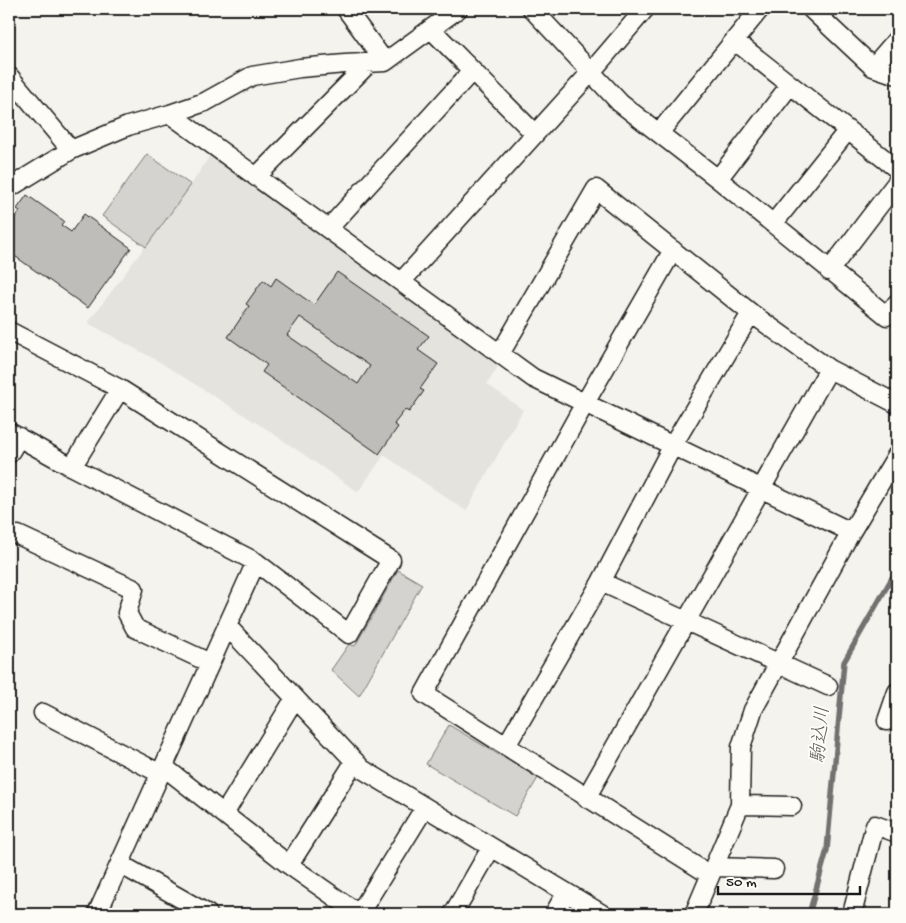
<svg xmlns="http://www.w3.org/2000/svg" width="906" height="923" viewBox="0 0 906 923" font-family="'Gochi Hand','Klee One',sans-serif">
	<rect width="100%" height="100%" fill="#f4f3ee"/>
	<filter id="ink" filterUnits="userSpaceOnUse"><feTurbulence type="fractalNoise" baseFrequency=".02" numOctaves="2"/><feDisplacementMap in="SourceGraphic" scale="10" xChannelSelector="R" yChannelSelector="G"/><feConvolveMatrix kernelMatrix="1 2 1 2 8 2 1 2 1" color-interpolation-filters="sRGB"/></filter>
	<g filter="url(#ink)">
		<!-- built -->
		<path fill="#e4e3de" d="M210 155 499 365 487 384 523 410 466 511 384 455 358 492 268 430 158 361 88 323 191 185Z"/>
		<!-- green -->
		<path fill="#d4d3cf" stroke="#787876" d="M147 154 191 185 146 247 102 216Z
			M398 570 422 584 359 696 331 670 349 644 355 646Z
			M449 725 538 778 515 816 426 764Z"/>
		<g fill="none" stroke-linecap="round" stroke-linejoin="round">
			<!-- stream -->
			<path stroke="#72716f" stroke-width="5.5" d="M809 914 827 850 844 662 897 569"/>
		</g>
		<!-- building -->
		<path fill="#bebdba" stroke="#1c1c1c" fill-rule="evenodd" d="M27 195 64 221 61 225 71 232 84 214 131 248 88 308 9 252V226L20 211 17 209Z
			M337 272 429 336 418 350 438 364 420 389 424 391 409 412 405 410 394 424 398 427 379 454 262 372 267 365 228 337 249 306 246 304 263 280 271 286 276 278 314 305ZM300 317 370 366 358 384 287 335Z"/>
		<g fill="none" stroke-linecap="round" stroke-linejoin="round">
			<defs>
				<path id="street" d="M346 9 385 62
					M532 9 620 103 718 179 887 316 897 303
					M811 9 873 67 897 75
					M431 29 535 134
					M735 41 897 169
					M873 67 897 39
					M9 76 71 150
					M170 114 533 378 851 532
					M659 133 760 9
					M256 177 369 63
					M718 179 790 85
					M9 188 71 150 128 126 170 114 205 102 252 76 300 68 345 64 385 62 458 9
					M773 224 848 130
					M328 229 472 71
					M673 250 585 403 424 694 710 875
					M829 271 897 182
					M401 282 592 71 645 9
					M9 331 120 389 391 560 349 634 256 562 72 467 9 432
					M500 354 596 189 751 313 829 369 897 404
					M9 454 19 437
					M72 467 120 389
					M18 535 134 589 127 613 135 628 210 663
					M601 582 828 686
					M227 626 362 769 602 914
					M43 713 161 774
					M887 721 897 692
					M506 746 601 582 673 445 751 313
					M164 767 289 865 359 914
					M586 798 829 369
					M740 805 792 806
					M224 814 295 698
					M120 864 208 914
					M289 865 355 761
					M715 867 774 869
					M97 914 256 562
					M359 914 425 807
					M453 914 491 848
					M554 914 566 893
					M694 914 740 805 741 747 753 710 851 532 897 455
					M852 914 875 825 897 833"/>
			</defs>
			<!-- street casing -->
			<use href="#street" stroke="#1c1c1c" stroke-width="21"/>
			<!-- street -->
			<use href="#street" stroke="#fdfcf7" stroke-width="18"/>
		</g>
	</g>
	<g text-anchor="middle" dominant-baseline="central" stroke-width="4" stroke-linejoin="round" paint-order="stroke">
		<!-- water labels -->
		<g font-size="19" font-style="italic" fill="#5c5c5a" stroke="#fdfcf7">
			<text transform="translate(822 735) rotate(-85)">駒込川</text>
		</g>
	</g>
	<!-- margin -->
	<rect width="906" height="923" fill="none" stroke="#fdfcf7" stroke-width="30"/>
	<rect x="15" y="15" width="876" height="893" fill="none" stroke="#1c1c1c" stroke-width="2" filter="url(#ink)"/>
	<!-- scale -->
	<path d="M718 886v8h142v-8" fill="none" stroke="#1c1c1c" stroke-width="2.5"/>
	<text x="726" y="886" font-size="15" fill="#1c1c1c" stroke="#fdfcf7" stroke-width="4" paint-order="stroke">50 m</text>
</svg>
